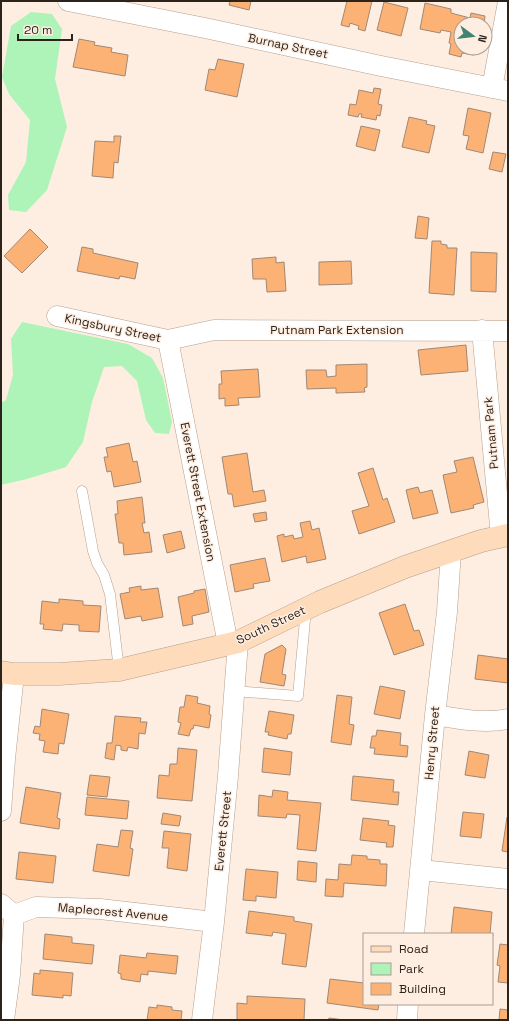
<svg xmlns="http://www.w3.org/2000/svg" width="509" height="1021" viewBox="0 0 509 1021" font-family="'Space Grotesk',sans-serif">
	<rect width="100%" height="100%" fill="#feeee2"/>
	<!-- green -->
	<path fill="#aef3b8" d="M31 12 52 14 62 29 55 79 67 127 47 190 26 212 9 210 8 195 26 162 30 120 9 94 2 77 11 26Z
		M22 322 128 344 152 358 163 378 172 422 169 434 155 433 146 420 137 381 122 366 104 367 92 402 83 442 66 467 27 479 1 485V403L6 400 13 375 11 339Z"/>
	<!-- building -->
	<path fill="#fdb275" stroke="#a08875" d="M230 1H251L249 10 229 5Z
		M347 1H372L365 31 358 29 359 26 350 23 349 27 341 25Z
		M384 2 408 8 401 36 377 30Z
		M425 3 451 9V13L470 18 471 13 485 16 484 24H461V48H478V49H475L474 55 462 53 461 57 449 54 451 44 449 43 451 32 441 30 440 33 420 29Z
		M79 39 95 42 94 45 112 48 111 52 128 55 125 76 73 67Z
		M218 59 244 64 237 97 205 90 209 69 215 70Z
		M374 88 381 89 378 104 382 105 380 116 377 115 376 120 361 117 362 114H359L358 117 348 115 350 104 356 105 359 90 373 93Z
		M468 108 491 113 483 153 466 149 469 136 463 135Z
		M409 117 427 121 426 124 435 126 429 153 402 147Z
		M361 126 380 130 375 151 356 146Z
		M114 136H121L118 163 114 162 113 178 92 176 95 141 114 142Z
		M493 152 506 154 502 172 489 169Z
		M418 216 429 218 427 239 415 238Z
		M30 229 48 247 22 273 4 256Z
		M432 241H441V244L447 245V248H457L454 295 429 293Z
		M82 247 93 249V253L138 263 135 279 120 276 119 279 77 271Z
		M471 252 497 253 496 292 471 291Z
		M276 257V263L284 262 286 291 267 292 266 279H253L252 259Z
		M351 261 352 284 319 285V262Z
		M466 345 468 371 421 375 418 350Z
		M367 364V387L364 388 365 392 336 393V388L307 389 306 370H326L327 377 336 376V365Z
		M258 369 260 397 238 398 239 405 225 406V398L219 399V384H222L221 371Z
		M129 443 133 462 137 461 141 482 114 487 111 471 107 472 104 457H108L106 448Z
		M247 453 253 492 264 490 266 501 234 507 232 494H228L222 457Z
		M473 457 484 502 473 505 474 508 451 513 443 475 457 472 454 461Z
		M373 468 383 500 387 498 395 522 359 534 352 511 369 506 358 473Z
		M418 487 420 493 432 490 438 513 413 519 406 490Z
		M142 497 145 523H142L144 533 149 532 152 552 124 555 123 543H119L115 514H118L117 501Z
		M266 512 267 520 255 522 253 514Z
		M310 521 312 530 319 528 326 559 307 563 306 556 282 562 277 536 284 534V537L293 535 294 539 303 537 300 523Z
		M181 531 185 548 167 553 163 535Z
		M265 558 270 581 253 584 254 588 235 592 230 565Z
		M141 586V590L158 588 163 617 142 621 141 616 125 619 120 594 130 592 129 588Z
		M205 589 209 612 192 616 193 624 183 626 178 597 194 593V591Z
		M59 599 83 601V605L101 606 99 632 79 631V625L63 624 62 631 43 629 44 624H40L42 601 59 603Z
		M405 604 414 631 419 630 424 645 394 655 379 613Z
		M282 645 286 649 282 674 286 675 284 686 260 682 265 654Z
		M478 655 508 659V683L475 679Z
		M380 686 405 691 400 719 374 714Z
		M186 695 198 697 197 703 210 706 209 714 211 715 209 728 194 725 193 729H191L189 736 178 734 181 723 178 722 180 707H184Z
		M337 695 352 697 349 724 354 725 351 745 331 742Z
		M42 709 69 714 64 744 59 743 58 754 43 752 45 741 39 740 40 734 33 733 35 726 40 727Z
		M269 711 294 715 291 734H288L287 739 268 735 269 732H265Z
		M115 716 141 718 140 722H147L145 734 139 733 138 749 128 747 127 751 121 750V746L116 745 114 760 105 758 107 743H112Z
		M377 730 401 733 400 745 408 746 407 757 374 754 375 748H370L372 736H376Z
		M178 748 197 750 192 801 157 798 159 775 169 776 170 764H177Z
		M264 748 292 752 290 775 262 772Z
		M469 751 489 755 485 778 465 775Z
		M90 775 110 777 107 797 87 795Z
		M353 776 394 780 393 792H399L398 805 351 800Z
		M26 787 61 793 57 818 60 819 59 829 20 823Z
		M273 790 288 792 287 800 321 803 316 851 297 849 300 815 287 814 286 818 258 816 259 795 272 797Z
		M87 797 129 801 127 819 85 815Z
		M463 812 484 814 481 838 460 836Z
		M163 813 181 816 179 826 161 824Z
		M507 817H508V852L502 851Z
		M363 818 389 821 388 825 395 826 393 847H386L387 843 360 840Z
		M121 830 133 831 130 848 133 849 129 876 93 871 97 844 118 847Z
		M164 831 191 834 187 871 167 868 169 848H162Z
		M19 852 56 856 53 883 16 879Z
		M352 855 367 856V859L380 860V864H387L386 886 344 883 343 897 325 896 326 879 338 880 339 864 351 865Z
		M298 861 317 863 316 882 297 880Z
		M246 869 278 872 276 898 256 896V901L243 900Z
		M454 907 492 912 490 934H493L492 940V934H451Z
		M249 911 294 917V921L312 924 306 967 282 964 286 934 273 932 272 936 246 933Z
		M45 934 72 937V943L94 945 92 964 43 959Z
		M500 944 508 945V983L498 982 500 966 497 965Z
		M147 953 178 956 176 974 148 971V975L141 974 140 982 121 979V974L118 973 120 955 146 958Z
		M40 970 73 973 71 996 63 995V998L32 995 34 973 40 974Z
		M330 979 364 983V1004H379L378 1010 327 1003Z
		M247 996 305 999 304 1020H237V1003L247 1004Z
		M157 1005 172 1007V1010L182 1011 181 1020H147L149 1007 157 1008Z
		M500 1009 508 1010V1020H499Z
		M329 1018 344 1020H328Z"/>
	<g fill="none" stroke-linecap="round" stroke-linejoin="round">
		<defs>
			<path id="service" d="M82 491 93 551 97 563 104 575 110 594 119 670
				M234 691 298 696 306 609"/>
			<path id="minor" d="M68 1 205 28 381 66 508 91
				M492 88 508 2
				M57 316 168 340 214 330 508 331
				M482 330 501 537
				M168 340 228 644
				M435 715C459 719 484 724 508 719
				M1 811 5 759 14 674
				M421 870 508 879
				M1 904 14 915 10 975 4 1020
				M14 915 36 907 100 909 214 922
				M414 934 435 715 447 612 451 551
				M202 1020 214 922 228 776 238 642
				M407 1020 408 1004"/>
			<path id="secondary" d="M1 672 14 674H59L119 670 238 642 320 602 405 567 481 541 508 535"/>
		</defs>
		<!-- service casing -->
		<use href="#service" stroke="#b79f8c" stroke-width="11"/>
		<!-- minor casing -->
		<use href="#minor" stroke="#b79f8c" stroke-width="21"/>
		<!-- secondary casing -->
		<use href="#secondary" stroke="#b79f8c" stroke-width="23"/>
		<!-- service -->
		<use href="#service" stroke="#fff" stroke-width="10"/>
		<!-- minor -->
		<use href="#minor" stroke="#fff" stroke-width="20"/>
		<!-- secondary -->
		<use href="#secondary" stroke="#fddbbb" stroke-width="22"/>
	</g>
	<g text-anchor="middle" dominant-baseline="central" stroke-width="3" stroke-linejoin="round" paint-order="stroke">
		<!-- street labels -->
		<g font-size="12" fill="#2c231b" stroke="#feeee2">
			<text transform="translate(288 46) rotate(12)">Burnap Street</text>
			<text transform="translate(113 328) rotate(12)">Kingsbury Street</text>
			<text x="337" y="330">Putnam Park Extension</text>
			<text transform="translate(491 433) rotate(-95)">Putnam Park</text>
			<text transform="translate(198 492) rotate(79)">Everett Street Extension</text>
			<text transform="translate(271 625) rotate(-25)">South Street</text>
			<text transform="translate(432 743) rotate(-85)">Henry Street</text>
			<text transform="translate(223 831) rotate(-84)">Everett Street</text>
			<text transform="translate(113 912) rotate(5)">Maplecrest Avenue</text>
		</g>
	</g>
	<!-- border -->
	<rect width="509" height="1021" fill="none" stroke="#2c231b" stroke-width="4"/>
	<!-- legend -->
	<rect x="363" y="933" width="130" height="72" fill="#feeee2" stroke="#aa9d92"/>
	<rect x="371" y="946" width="20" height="6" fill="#fddbbb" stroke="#aa9d92"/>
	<text x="399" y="953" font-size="12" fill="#2c231b">Road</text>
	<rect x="371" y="963" width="20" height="12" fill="#aef3b8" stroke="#aa9d92"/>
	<text x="399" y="973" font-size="12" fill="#2c231b">Park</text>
	<rect x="371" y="983" width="20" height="12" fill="#fdb275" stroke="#aa9d92"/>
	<text x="399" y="993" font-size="12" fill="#2c231b">Building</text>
	<!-- north arrow -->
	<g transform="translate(473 36) rotate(105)"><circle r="19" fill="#feeee2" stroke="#aa9d92"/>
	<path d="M0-3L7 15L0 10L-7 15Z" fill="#418374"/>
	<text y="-6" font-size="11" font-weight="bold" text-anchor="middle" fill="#2c231b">N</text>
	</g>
	<!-- scale -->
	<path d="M18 34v6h54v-6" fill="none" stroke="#2c231b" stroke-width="2"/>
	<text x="24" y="34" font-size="12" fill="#2c231b" stroke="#feeee2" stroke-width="3" paint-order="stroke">20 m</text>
</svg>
